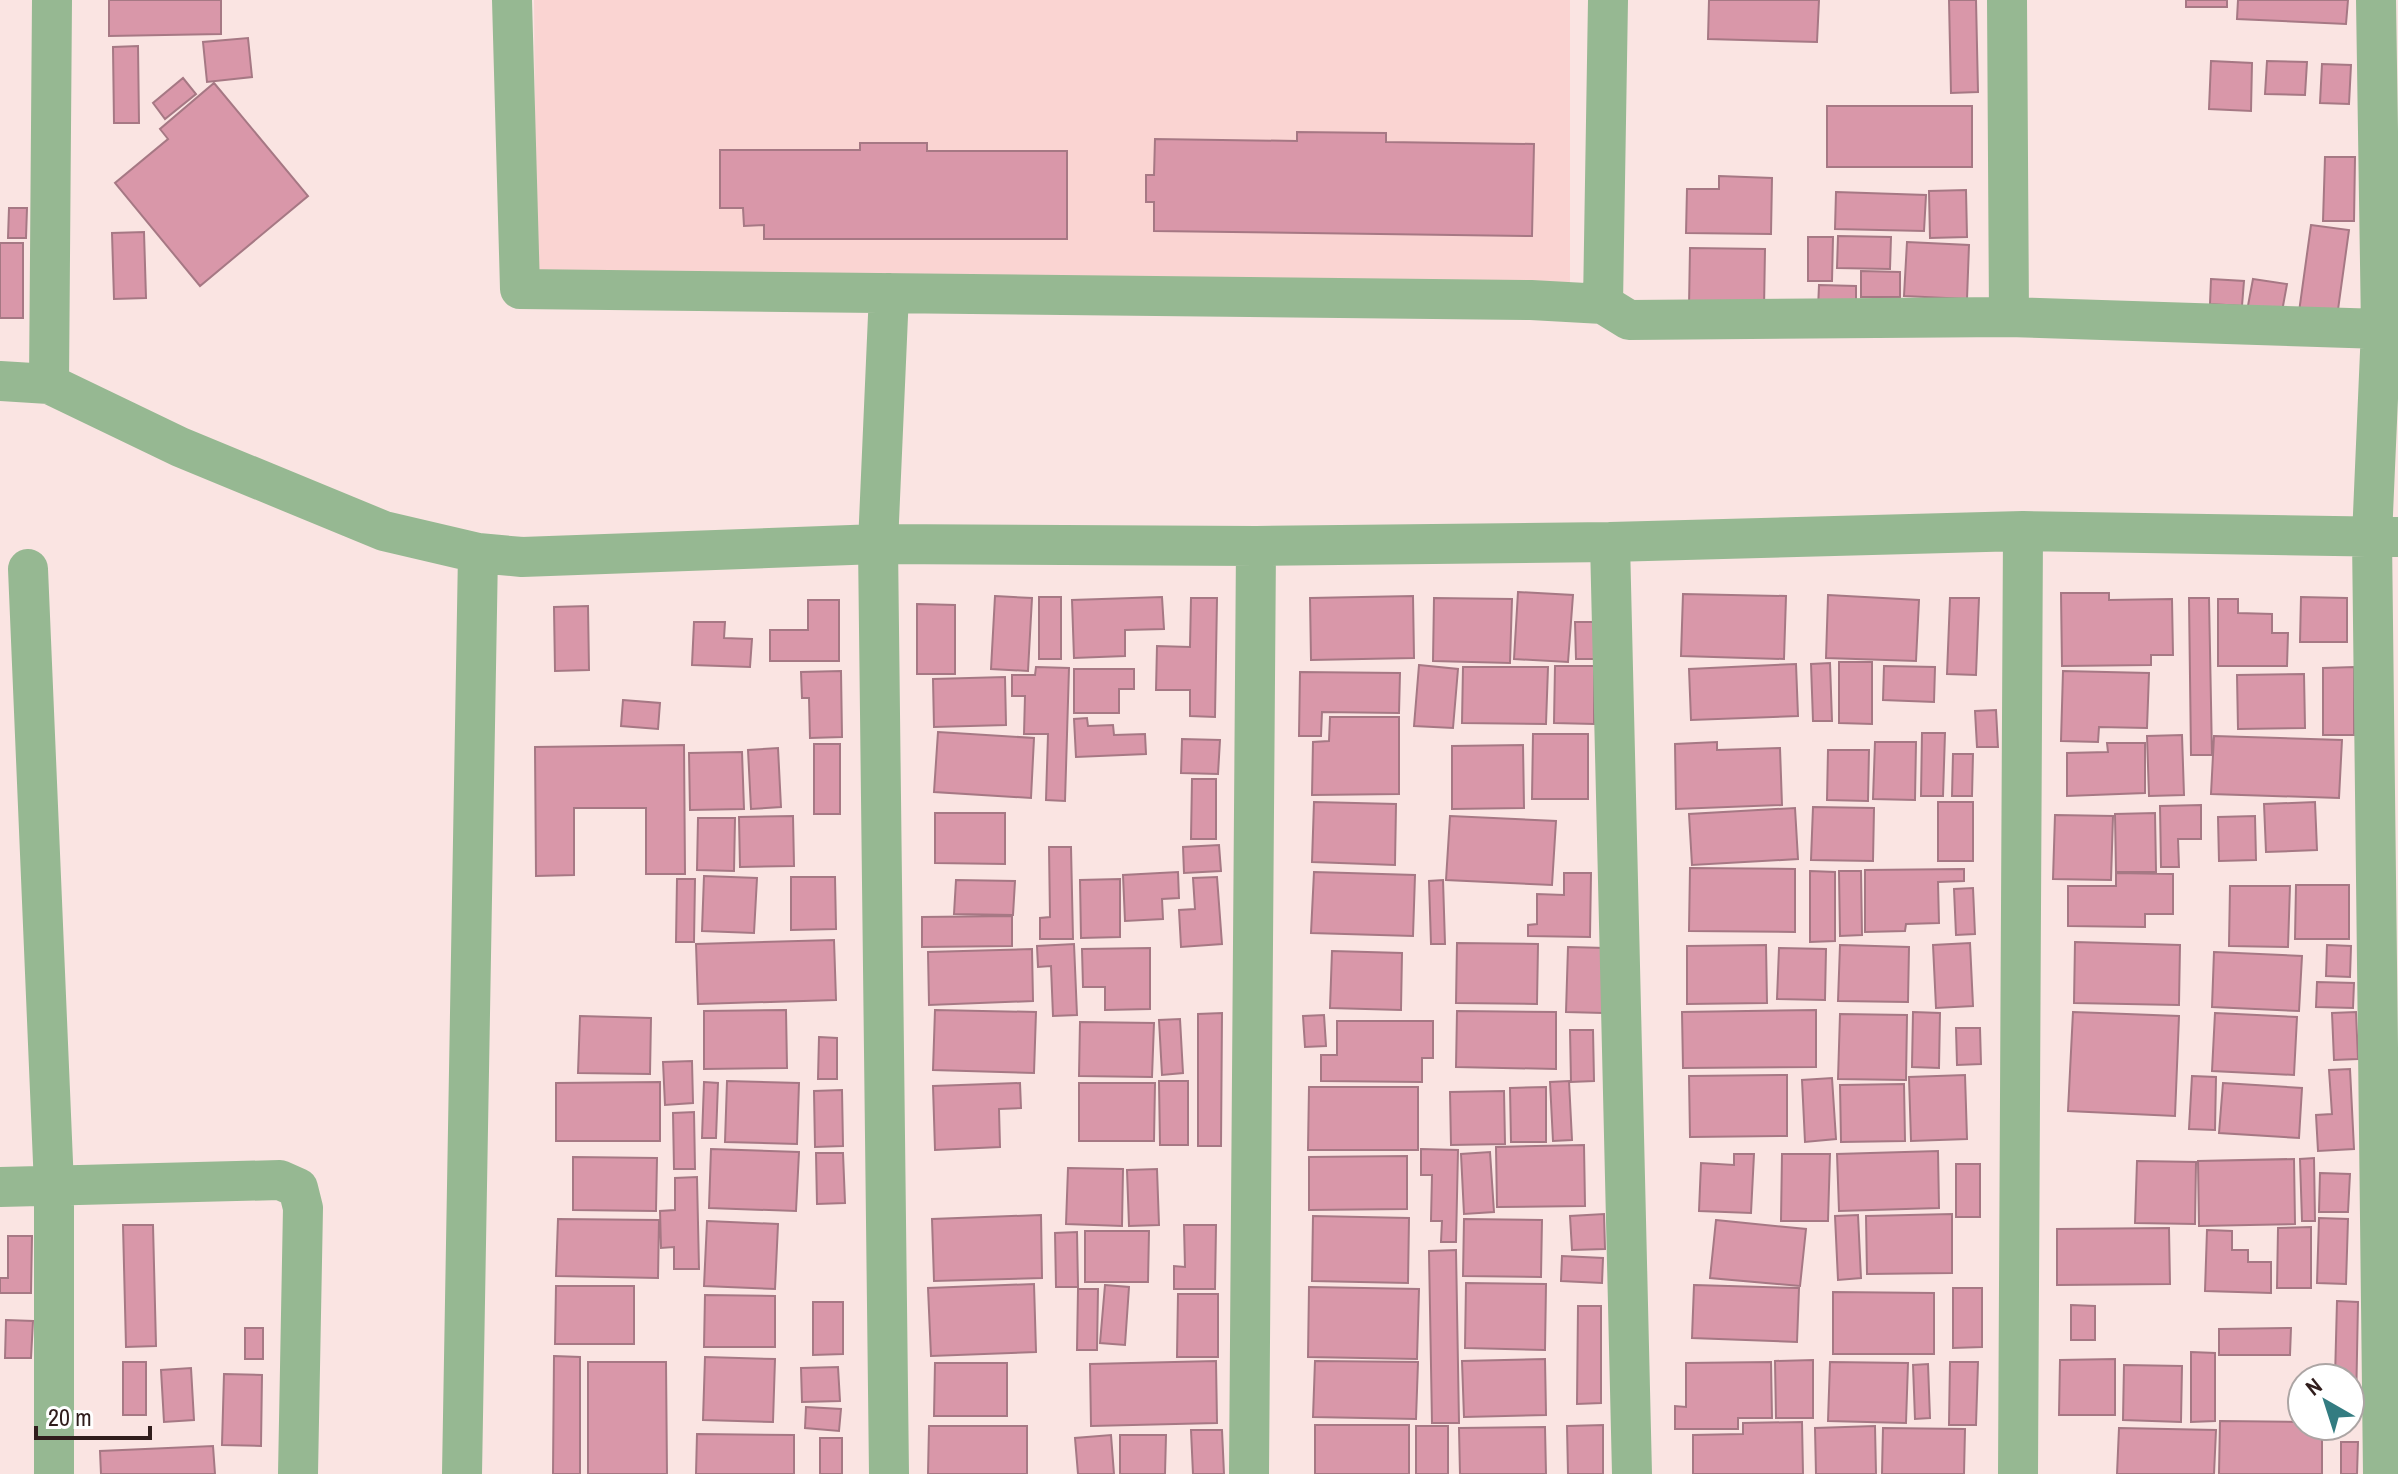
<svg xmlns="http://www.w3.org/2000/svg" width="2398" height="1474" viewBox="0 0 2398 1474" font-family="'Archivo Narrow',sans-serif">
	<rect width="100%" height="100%" fill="#fae4e2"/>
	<!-- built -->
	<path fill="#fad4d2" d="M534 0H1570V283L536 275Z"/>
	<!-- building -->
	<path fill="#d997a9" stroke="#a67884" stroke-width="2" d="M109 0H221V34L109 36Z
		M1709 0H1819L1817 42 1708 39Z
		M1949 0H1976L1978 92 1951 93Z
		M2186 0H2227V7H2186Z
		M2238 0H2348L2346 24 2237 19Z
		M248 38 252 77 207 82 203 42Z
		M138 46 139 123H114L113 47Z
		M2211 61 2252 63 2251 111 2209 109Z
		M2267 61 2307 62 2305 95 2265 94Z
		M2322 64 2351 65 2349 104 2320 103Z
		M183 78 196 94 165 119 153 103Z
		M214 83 308 196 200 286 115 183 168 139 160 129Z
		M1827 106H1972V167H1827Z
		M1297 132 1386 133V142L1534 144 1532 236 1154 231V202H1146V175H1154L1155 139 1297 141Z
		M860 143H927V151H1067V239H764V225L744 226 743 208H720V150H860Z
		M2325 157H2355L2354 221H2323Z
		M1719 176 1772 178 1771 234 1686 233 1687 189H1719Z
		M1966 190 1967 237 1930 238 1929 191Z
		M1836 192 1926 195 1924 231 1835 229Z
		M9 208H27L26 238H8Z
		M2311 225 2349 230 2337 317 2299 312Z
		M144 232 146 298 114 299 112 233Z
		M1838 236 1891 237 1890 269 1837 268Z
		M1808 237H1833L1832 281H1808Z
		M1907 242 1969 245 1967 299 1904 296Z
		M0 243H23V318H0Z
		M1690 248 1765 249 1764 309 1689 307Z
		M1861 271 1900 272V297H1861Z
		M2211 279 2244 281 2242 306 2210 304Z
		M2253 279 2287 284 2281 317 2247 311Z
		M1819 285 1856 286V310L1818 309Z
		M1518 592 1573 595 1568 662 1514 659Z
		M2061 593H2109V600L2172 599 2173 655H2151V665L2062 666Z
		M1683 594 1786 596 1784 659 1681 656Z
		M1828 595 1919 600 1916 661 1826 658Z
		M995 596 1032 598 1028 671 991 669Z
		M1413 596 1414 658 1311 660 1310 598Z
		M1039 597H1061V659H1039Z
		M1162 597 1164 629 1125 630V656L1074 658 1072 600Z
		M2301 597 2347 598V642H2300Z
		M1191 598H1217L1215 717 1190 716V690H1156L1157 646 1190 647Z
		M1434 598 1512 599 1510 663 1433 661Z
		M1950 598H1979L1976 675 1947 674Z
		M2189 598H2209L2212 755H2191Z
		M2218 599H2238V613L2272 614V633H2288L2287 666H2218Z
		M808 600H839V661H770V630H808Z
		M917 604 955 605V674H917Z
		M588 606 589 670 555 671 554 607Z
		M694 622H725L724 638 752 639 750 667 692 665Z
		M1575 622H1594L1595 659H1576Z
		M1839 662H1872V724L1839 723Z
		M1830 663 1832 721H1813L1811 664Z
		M1796 664 1798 716 1691 720 1689 669Z
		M1419 665 1458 669 1453 728 1414 726Z
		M1555 666H1594V724L1554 723Z
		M1884 666 1935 667 1934 702 1883 700Z
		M1036 667 1069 668 1065 801 1046 800 1048 734H1024L1025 696H1012V675H1035Z
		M1463 667H1548L1546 724 1462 723Z
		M2354 667V735H2323V668Z
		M1074 669H1134V689H1119V713H1074Z
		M841 671 842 737 810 738 809 698H802L801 672Z
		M2063 671 2149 673 2147 728 2099 727 2098 742 2061 741Z
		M1300 672 1400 673 1399 713 1322 712 1321 736H1299Z
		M2304 674 2305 728 2238 729 2237 675Z
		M1005 677 1006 725 934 727 933 679Z
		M623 700 660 703 658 729 621 726Z
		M1996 710 1998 747H1977L1975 711Z
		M1330 717H1399V794L1312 795 1313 742 1329 741Z
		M1087 718 1088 726 1113 725 1114 735 1145 734 1146 754 1076 757 1074 719Z
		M938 732 1034 738 1031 798 934 792Z
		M1922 733H1945L1943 796H1921Z
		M1533 734H1588V799H1532Z
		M2182 735 2184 795 2149 796 2147 736Z
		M2214 736 2342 740 2339 798 2211 794Z
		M1182 739 1220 740 1218 774 1181 773Z
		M1717 742V750L1780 748 1782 805 1676 809 1675 744Z
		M1875 742H1916L1915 800 1873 799Z
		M2107 743H2145V793L2067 796V753L2108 752Z
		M814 744H840V814H814Z
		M684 745 685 874H646V808H574V875L536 876 535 747Z
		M1523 745 1524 808 1452 809V746Z
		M778 748 781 807 751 809 748 750Z
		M1828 750H1869L1868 801 1827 800Z
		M742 752 744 809 690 810 689 753Z
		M1953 754H1973L1972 796H1952Z
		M1192 779H1216V839H1191Z
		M1314 802 1396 804 1395 865 1312 862Z
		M1938 802H1973V861H1938Z
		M2315 802 2317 850 2266 852 2264 804Z
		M2201 805V839H2178L2179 867H2161L2160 806Z
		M1813 807 1874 808 1873 861 1811 860Z
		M1795 808 1798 859 1692 865 1689 814Z
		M935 813H1005V864L935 863Z
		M2155 813 2156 872H2116L2115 814Z
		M2055 815 2113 816 2111 880 2053 879Z
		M793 816 794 866 740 867 739 817Z
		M1450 816 1556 821 1552 885 1446 880Z
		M2255 816 2256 860 2219 861 2218 817Z
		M698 818H735L734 871 697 870Z
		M1219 845 1221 871 1184 873 1183 847Z
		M1049 847H1071L1073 939H1040V918L1050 917Z
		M1690 868 1795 869V932L1689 931Z
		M1964 869V881L1938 882 1939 923 1906 924 1905 931 1865 932V870Z
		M1810 871 1835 872V941L1810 942Z
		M1839 871H1861L1862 935 1840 936Z
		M1178 872 1179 898 1162 899 1163 919 1125 921 1123 875Z
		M1314 872 1415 875 1413 936 1311 933Z
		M1564 873H1591L1590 937 1528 936V925L1537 924V894L1564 895Z
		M2116 873 2173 874V914H2145V927L2068 926V886H2116Z
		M704 876 757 878 754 933 702 931Z
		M791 877H835L836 929 791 930Z
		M1217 877 1222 944 1181 947 1179 910 1195 909 1193 878Z
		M677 879H695L694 942H676Z
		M1120 879V937L1081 938 1080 880Z
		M956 880 1015 881 1013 915 954 914Z
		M1443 880 1445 944H1431L1429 881Z
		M2296 885H2349V939H2295Z
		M2230 886H2290L2288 947 2229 946Z
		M1973 888 1975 934 1956 935 1954 889Z
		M1012 916V946L922 947V917Z
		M834 940 836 1000 698 1004 696 944Z
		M2075 942 2180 945 2179 1005 2074 1003Z
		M1457 943 1538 944 1537 1004 1456 1003Z
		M1970 943 1973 1006 1936 1008 1933 945Z
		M1074 944 1077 1015 1053 1016 1051 966 1038 967 1037 946Z
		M1766 945 1767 1003 1687 1004V946Z
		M1840 945 1909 947 1908 1002 1838 1001Z
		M2327 945 2351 946 2350 977 2326 976Z
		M1568 947 1605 948 1603 1013 1566 1012Z
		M1150 948V1009L1105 1010V987H1083L1082 949Z
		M1779 948 1826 949 1825 1000 1777 999Z
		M1032 949 1033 1001 929 1005 928 952Z
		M1332 951 1402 953 1401 1010 1330 1008Z
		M2214 952 2302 956 2299 1011 2212 1007Z
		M2317 982 2354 983 2353 1008 2316 1007Z
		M786 1010 787 1068 704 1069V1011Z
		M935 1010 1036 1012 1034 1073 933 1070Z
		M1816 1010V1067L1683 1068 1682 1012Z
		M1457 1011 1556 1012V1069L1456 1067Z
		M1913 1012 1940 1013 1939 1068 1912 1067Z
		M2073 1012 2179 1016 2175 1116 2068 1111Z
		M2356 1012 2358 1059 2334 1060 2332 1013Z
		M1222 1013 1221 1146H1198V1014Z
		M2215 1013 2297 1017 2294 1075 2212 1071Z
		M1840 1014 1907 1015 1906 1080 1838 1079Z
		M1324 1015 1326 1046 1305 1047 1303 1016Z
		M580 1016 651 1018 650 1074 578 1073Z
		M1180 1019 1183 1073 1162 1075 1159 1020Z
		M1337 1021H1433V1058H1422V1082L1321 1081V1055H1337Z
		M1080 1022 1154 1023 1152 1077 1079 1076Z
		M1956 1028H1980L1981 1064 1957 1065Z
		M1570 1030H1593L1594 1081 1571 1082Z
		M819 1037 837 1038V1079H818Z
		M692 1061 693 1103 665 1105 663 1062Z
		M2350 1069 2354 1149 2318 1151 2316 1115 2332 1114 2329 1070Z
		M1787 1075V1136L1690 1137 1689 1076Z
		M1965 1075 1967 1139 1911 1141 1909 1077Z
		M2192 1076 2216 1077 2215 1130 2189 1129Z
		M1832 1078 1836 1139 1805 1142 1802 1080Z
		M727 1081 799 1083 797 1144 725 1142Z
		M1159 1081H1188V1145H1160Z
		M1569 1081 1572 1140 1553 1141 1550 1082Z
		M660 1082V1141H556V1083Z
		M704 1082 718 1083 716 1138H702Z
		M1020 1083 1021 1108 999 1109 1000 1147 935 1150 933 1086Z
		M1079 1083H1155L1154 1141H1079Z
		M2223 1083 2302 1088 2299 1138 2219 1133Z
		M1904 1084 1905 1141 1841 1142 1840 1085Z
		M1309 1087H1418V1150H1308Z
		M1546 1087V1142H1511L1510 1088Z
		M842 1090 843 1146 815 1147 814 1091Z
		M1504 1091 1505 1144 1451 1145 1450 1092Z
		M694 1112 695 1169H674L673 1113Z
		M1584 1145 1585 1206 1497 1207 1496 1147Z
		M711 1149 799 1152 796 1211 709 1208Z
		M1421 1149 1458 1150 1456 1242H1441L1442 1221H1431L1432 1175H1421Z
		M1938 1151 1939 1208 1839 1211 1837 1154Z
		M1490 1152 1494 1212 1464 1214 1461 1154Z
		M816 1153H843L845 1203 817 1204Z
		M1734 1154H1754L1751 1213 1699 1211 1701 1163 1734 1165Z
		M1782 1154H1830L1828 1221H1781Z
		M1407 1156V1209L1309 1210V1157Z
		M573 1157 657 1158 656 1211 573 1210Z
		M2314 1158 2315 1221H2302L2300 1159Z
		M2294 1159 2295 1224 2199 1226 2198 1161Z
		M2137 1161 2196 1162 2195 1224 2135 1223Z
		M1956 1164H1980V1217H1956Z
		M1068 1168 1123 1169 1122 1226 1066 1224Z
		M1157 1169 1159 1225 1129 1226 1127 1170Z
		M2320 1173 2350 1174 2348 1212H2319Z
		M697 1177 699 1269H674V1247L661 1248 660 1211 675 1210V1178Z
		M1604 1214 1605 1249 1572 1250 1570 1216Z
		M1952 1214V1273L1867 1274 1866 1216Z
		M1041 1215 1042 1278 934 1281 932 1219Z
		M1858 1215 1861 1278 1838 1280 1835 1216Z
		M1313 1216 1409 1218 1408 1283 1312 1281Z
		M2319 1218 2348 1219 2346 1284 2317 1283Z
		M558 1219 659 1220 658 1278 556 1276Z
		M1464 1219 1542 1220 1541 1277 1463 1276Z
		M1716 1220 1806 1229 1800 1286 1710 1278Z
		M707 1221 778 1224 775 1289 704 1286Z
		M123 1225H153L156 1346 126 1347Z
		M1184 1225H1216L1215 1289H1174V1266L1185 1267Z
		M2311 1227V1288H2277L2278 1228Z
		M2169 1228 2170 1284 2057 1285V1229Z
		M2207 1230 2232 1231V1250H2248V1262H2271V1293L2205 1291Z
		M1085 1231H1149L1148 1282H1085Z
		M1077 1232 1078 1287H1056L1055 1233Z
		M8 1236H32L31 1293H0V1278H8Z
		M1456 1250 1459 1423H1432L1429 1251Z
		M1562 1256 1603 1258 1602 1283 1561 1281Z
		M1466 1283 1546 1284 1545 1350 1465 1348Z
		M1034 1284 1036 1352 931 1356 928 1288Z
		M1105 1285 1129 1287 1125 1345 1100 1343Z
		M1694 1285 1799 1288 1797 1342 1692 1338Z
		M556 1286H634V1344H555Z
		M1309 1287 1419 1289 1417 1359 1308 1357Z
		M1953 1288H1982V1347L1953 1348Z
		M1078 1289H1098L1097 1350H1077Z
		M1833 1292 1934 1293V1354H1833Z
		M1178 1294H1218V1357H1177Z
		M705 1295 775 1296V1347H704Z
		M2337 1301 2358 1302 2356 1407H2350V1378H2335Z
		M813 1302H843V1354L813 1355Z
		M2071 1305 2095 1306V1340H2071Z
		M1578 1306H1601V1403L1577 1404Z
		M6 1320 33 1321 31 1358H5Z
		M245 1328H263V1359H245Z
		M2291 1328 2290 1355H2219V1329Z
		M2191 1352 2215 1353V1421L2191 1422Z
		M554 1356 580 1357V1474H553Z
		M705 1357 775 1359 773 1422 703 1420Z
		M1545 1359 1546 1415 1464 1417 1462 1361Z
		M2115 1359V1415H2059L2060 1360Z
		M1813 1360V1418H1776L1775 1361Z
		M1216 1361 1217 1423 1091 1426 1090 1364Z
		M1315 1361 1418 1362 1416 1419 1313 1417Z
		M123 1362H146V1415H123Z
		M588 1362H666L667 1474H588Z
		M1771 1362 1772 1418H1738V1429H1675V1406L1686 1407V1363Z
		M1830 1362 1908 1363 1906 1423 1828 1421Z
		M1950 1362H1978L1976 1425H1949Z
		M935 1363H1007V1416H934Z
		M1928 1364 1930 1418 1915 1419 1913 1365Z
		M2124 1365 2182 1366 2181 1422 2123 1420Z
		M838 1367 840 1401 802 1402 801 1368Z
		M191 1368 194 1420 164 1422 161 1370Z
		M224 1374 262 1375 261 1446 222 1445Z
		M806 1407 841 1409 839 1431 805 1428Z
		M2220 1421 2302 1422V1426H2322V1474H2219Z
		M1802 1422 1803 1474H1693V1435L1743 1434V1423Z
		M1315 1425H1409V1474H1315Z
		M1603 1425V1474H1568L1567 1426Z
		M929 1426H1027V1474H928Z
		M1416 1426H1448V1474H1416Z
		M1875 1426 1876 1474H1816L1815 1428Z
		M1545 1427 1546 1474H1460L1459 1428Z
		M1883 1428 1965 1429 1964 1474H1882Z
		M2119 1428 2216 1430 2214 1474H2117Z
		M1191 1430H1222L1224 1474H1193Z
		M697 1434 794 1435V1474H696Z
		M1111 1435 1114 1474H1078L1075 1438Z
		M1120 1435H1166L1165 1474H1120Z
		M820 1438H842V1474H820Z
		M2341 1442H2358L2357 1474H2341Z
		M213 1446 215 1474H101L100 1451Z"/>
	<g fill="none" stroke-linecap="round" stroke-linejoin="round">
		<!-- street -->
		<path stroke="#96b892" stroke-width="40" d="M512 0 520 289 1531 300 1603 304 1629 320 2009 317 2381 329
			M2007 0 2009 317
			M2376 0 2381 329 2372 537 2383 1474
			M889 293 878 544 889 1474
			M1603 304 1608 0
			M0 381 49 384 180 447 384 531 478 553
			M49 384 52 0
			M1610 542 1632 1474
			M28 569 54 1186V1474
			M0 1187 280 1180 298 1188 303 1208 298 1474
			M462 1474 478 553 522 557 878 544 1256 546 1610 542 2023 531 2398 537
			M1249 1474 1256 546
			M2018 1474 2023 531"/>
	</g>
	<!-- north arrow -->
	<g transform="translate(2326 1402) rotate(321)"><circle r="38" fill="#ffffff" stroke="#aca5a4" stroke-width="2"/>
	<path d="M0-6L14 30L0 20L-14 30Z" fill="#337c81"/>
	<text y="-12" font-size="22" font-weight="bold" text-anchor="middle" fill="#301d1c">N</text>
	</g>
	<!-- scale -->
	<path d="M36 1426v12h114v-12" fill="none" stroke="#301d1c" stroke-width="4"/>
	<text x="48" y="1426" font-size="24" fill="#301d1c" stroke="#ffffff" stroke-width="6" paint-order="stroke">20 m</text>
</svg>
